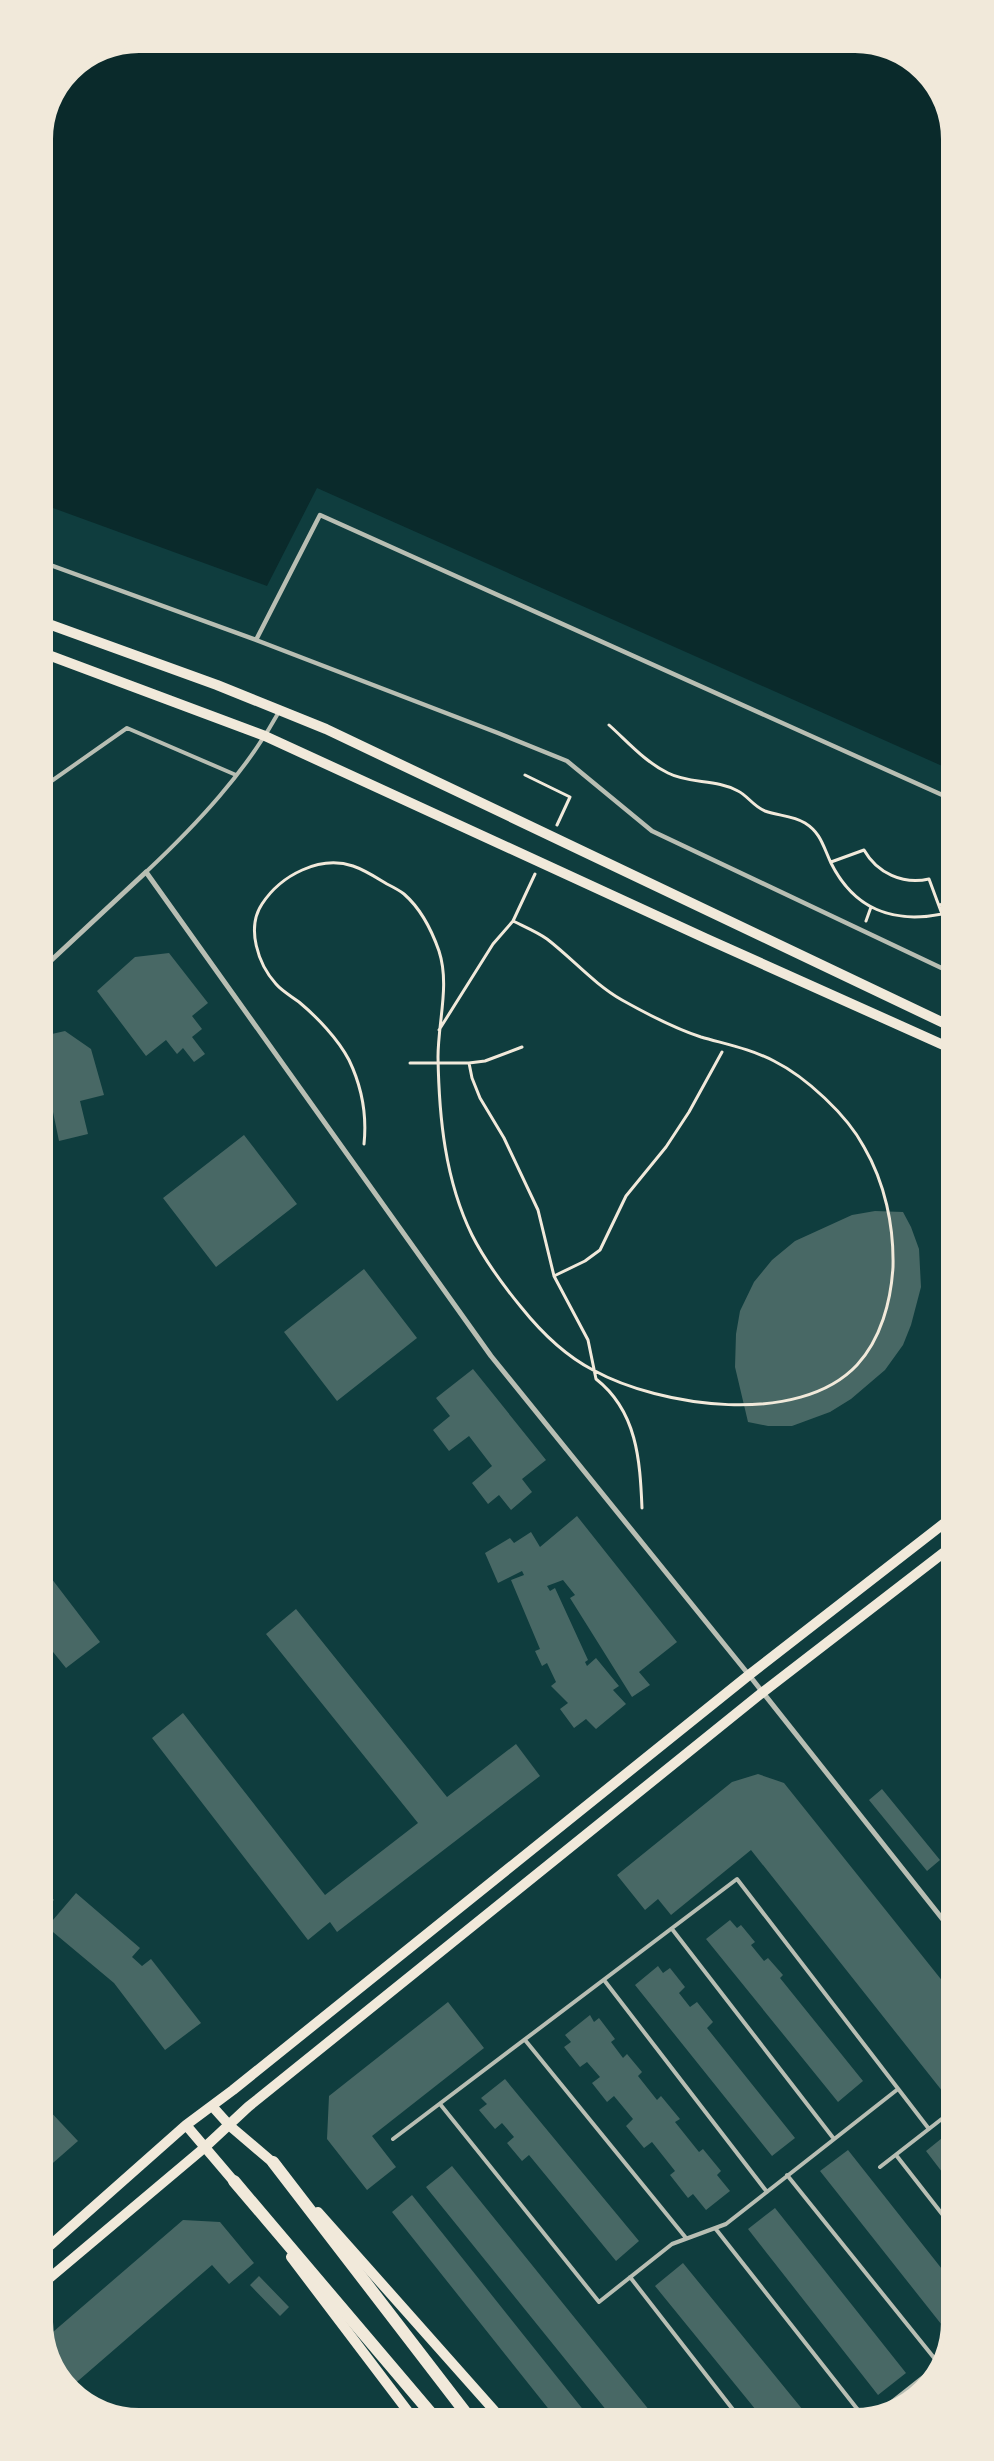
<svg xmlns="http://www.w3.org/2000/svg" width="994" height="2461" viewBox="0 0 994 2461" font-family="Mulish,sans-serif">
	<rect width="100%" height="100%" fill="#0f3d3e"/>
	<!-- water -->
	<path fill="#0a2a2b" d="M139 41H861L915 62 948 108 949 769 317 488 267 586 42 504 41 133 49 102 70 70 102 49Z"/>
	<!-- building -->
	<path fill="#486865" d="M169 953 208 1003 192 1016 202 1029 192 1037 205 1054 194 1062 183 1048 177 1054 166 1040 146 1056 97 991 135 957Z
		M65 1031 91 1049 104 1095 80 1101 88 1134 59 1141 53 1112 44 1114 43 1036Z
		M244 1135 297 1204 216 1267 163 1198Z
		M875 1211 903 1212 911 1227 919 1249 921 1287 911 1325 903 1345 885 1370 851 1399 830 1412 792 1426H768L748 1422 735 1367 736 1334 740 1311 754 1282 772 1260 795 1241 852 1215Z
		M364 1269 417 1338 337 1401 284 1332Z
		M473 1369 546 1460 522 1479 532 1492 511 1510 499 1495 488 1504 472 1483 492 1466 469 1436 449 1451 433 1430 450 1416 436 1398Z
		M577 1516 677 1642 639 1672 650 1685 632 1697 570 1598 575 1595 563 1580 547 1586 550 1591 555 1588 588 1660 585 1662 587 1666 596 1658 619 1686 613 1690 626 1704 596 1729 586 1719 574 1728 560 1709 568 1703 551 1686 556 1682 547 1663 542 1666 535 1651 540 1649 511 1580 524 1575 522 1571 498 1583 485 1553 510 1538 514 1543 531 1532 540 1547Z
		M45 1570 100 1642 66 1668 45 1642Z
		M296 1609 447 1797 516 1744 540 1776 337 1932 330 1922 308 1940 152 1738 183 1713 325 1895 418 1823 266 1634Z
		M758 1774 784 1783 952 1993V2084L943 2092 751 1850 671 1915 658 1899 645 1910 617 1875 732 1782Z
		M882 1789 940 1860 927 1871 869 1800Z
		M45 1890 54 1900 45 1908Z
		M76 1893 140 1948 132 1957 142 1966 151 1959 201 2023 165 2050 114 1983 47 1927Z
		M730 1920 737 1928 741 1925 755 1942 751 1945 764 1961 768 1958 783 1975 780 1978 863 2081 838 2102 706 1939Z
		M658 1966 663 1973 670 1968 685 1987 679 1993 690 2007 697 2002 713 2022 707 2028 795 2138 772 2156 635 1985Z
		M448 2002 484 2048 372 2136 396 2167 367 2190 327 2139 329 2096Z
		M590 2015 594 2022 599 2018 615 2039 611 2042 623 2058 627 2054 642 2072 638 2076 657 2100 661 2096 680 2119 675 2122 699 2152 703 2149 721 2171 717 2175 730 2191 706 2210 693 2194 688 2198 670 2175 675 2171 652 2142 644 2148 626 2126 633 2119 614 2096 607 2102 592 2083 600 2077 587 2062 580 2067 564 2047 571 2042 565 2035Z
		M505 2079 639 2241 616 2261 529 2155 522 2161 507 2143 514 2137 502 2123 495 2129 479 2110 487 2104 481 2098Z
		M46 2107 78 2141 46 2169Z
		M952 2130V2185L926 2151Z
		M848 2150 953 2283V2322L949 2334 820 2171Z
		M452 2166 654 2416H611L426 2187Z
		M412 2195 589 2417H555L392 2212Z
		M775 2208 906 2373 878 2395 748 2229Z
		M183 2220 220 2222 254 2263 229 2284 212 2265 71 2387 46 2353V2338Z
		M683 2263 807 2415H760L655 2286Z
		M259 2276 289 2307 280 2316 250 2285Z"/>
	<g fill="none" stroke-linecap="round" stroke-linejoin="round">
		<!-- path -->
		<path stroke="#f1e9da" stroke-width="3" d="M609 725C627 741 645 762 668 773 689 784 716 779 738 791 748 796 753 806 765 811 778 816 792 815 805 823 821 833 823 846 831 863 854 909 893 924 942 914L939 906 949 899
			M525 775 570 797 557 825
			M831 862 864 850C877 873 903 885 929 879L939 906
			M513 921 535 874
			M866 921 871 907
			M522 1047 485 1061 469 1063 472 1078 480 1098 504 1138 538 1210 554 1276 588 1340 596 1379C637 1411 640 1460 642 1508
			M410 1063H469
			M364 1144C367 1115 362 1087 349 1060 338 1039 317 1017 299 1002 291 996 282 991 276 984 258 964 246 928 262 904 281 875 320 855 353 866 365 870 377 878 387 884 393 887 399 890 404 894 420 908 432 931 439 951 450 985 438 1022 438 1057 439 1117 445 1180 472 1235 485 1261 503 1285 521 1307 541 1332 564 1355 593 1370 660 1407 799 1427 857 1365 881 1339 891 1301 893 1267 894 1226 885 1183 864 1147 847 1115 806 1077 774 1061 751 1049 725 1044 701 1037 673 1028 647 1014 622 1000 594 984 573 959 547 939 537 932 525 927 513 921L493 944 439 1030
			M554 1276 585 1261 600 1250 626 1196 666 1147 689 1112 722 1052"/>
		<!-- service -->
		<path stroke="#b8beb3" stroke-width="4" d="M43 787 127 728 236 775
			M146 872C197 824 246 772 280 710
			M672 1929 834 2139
			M604 1980 767 2192
			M525 2040 686 2238
			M440 2104 599 2302 672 2244 726 2224 898 2089
			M393 2139 737 1879 929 2129
			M896 2155 953 2228
			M880 2167 952 2111
			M787 2175 939 2364
			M715 2228 862 2415
			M630 2277 738 2416"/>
		<!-- pedestrian -->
		<path stroke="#b8beb3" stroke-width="4.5" d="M42 562 256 640
			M949 798 320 515 256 640 498 733 567 761 652 831 950 972"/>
		<!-- minor -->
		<path stroke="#b8beb3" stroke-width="5" d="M43 968 146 872 491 1356 749 1675 952 1931
			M876 2415 938 2366"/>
		<!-- secondary -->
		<path stroke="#f1e9da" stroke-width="10" d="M43 622 217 685 326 729 950 1026
			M43 653 265 736 707 939 950 1048
			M212 2106 230 2126 277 2166
			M186 2125 237 2185
			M318 2212 500 2417
			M46 2249 186 2125 233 2090 749 1675 951 1518
			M291 2257 413 2418
			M46 2281 204 2148 248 2107 763 1692 951 1547"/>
		<!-- primary -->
		<path stroke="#f1e9da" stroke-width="12" d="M273 2162 469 2417
			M234 2181 435 2418"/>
	</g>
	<!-- crop -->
	<path d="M0 0H994V2461H0ZM139 50H855A89 89 0 0 1 944 139V2322A89 89 0 0 1 855 2411H139A89 89 0 0 1 50 2322V139A89 89 0 0 1 139 50Z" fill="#f1e9da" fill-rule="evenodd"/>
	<path fill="none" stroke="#f1e9da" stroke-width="6" d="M139 50H855A89 89 0 0 1 944 139V2322A89 89 0 0 1 855 2411H139A89 89 0 0 1 50 2322V139A89 89 0 0 1 139 50Z"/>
</svg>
